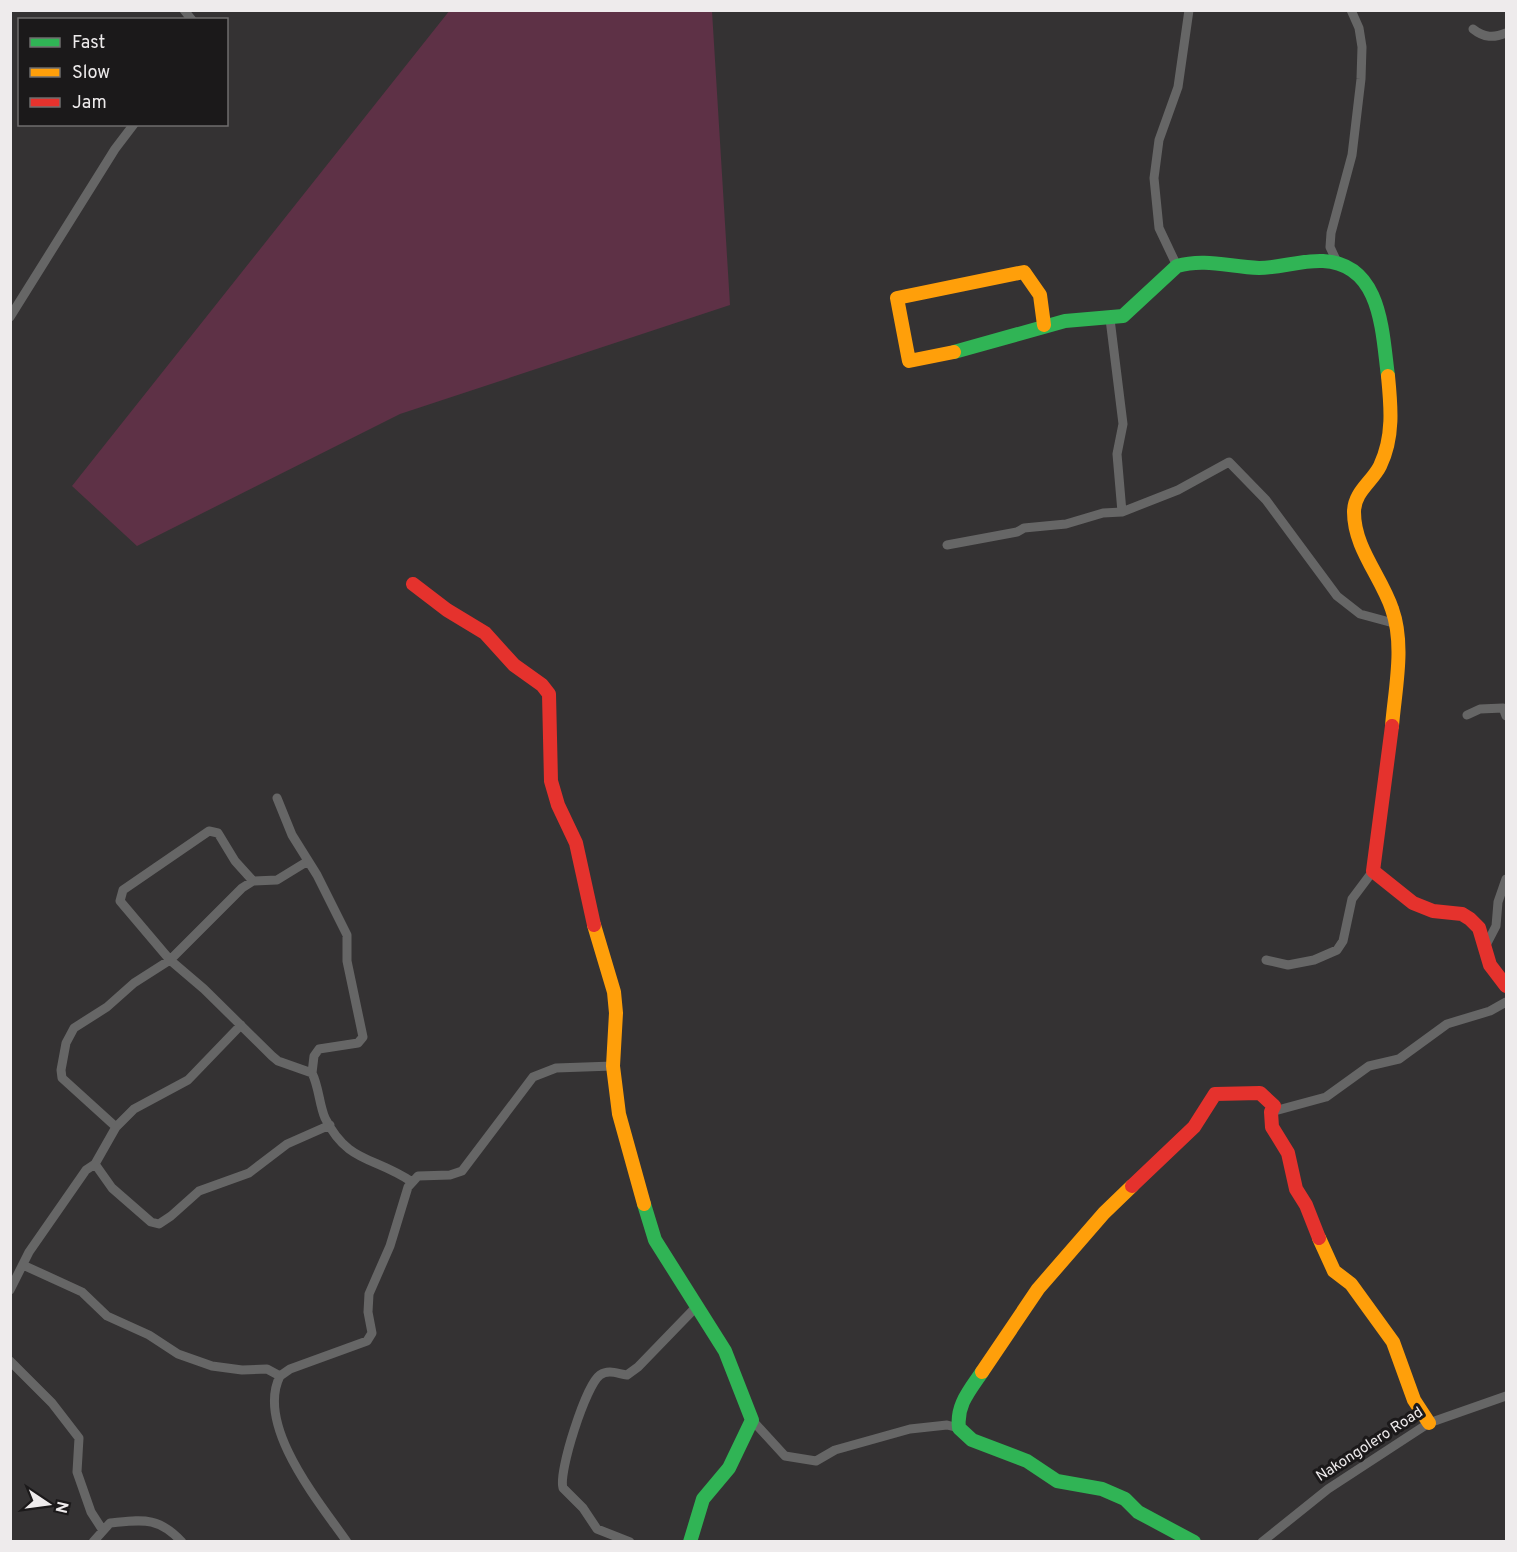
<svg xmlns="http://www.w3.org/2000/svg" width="1517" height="1552" viewBox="0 0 1517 1552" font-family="Overpass,sans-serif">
	<rect width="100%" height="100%" fill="#343233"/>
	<!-- green -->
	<path fill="#5e3146" d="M450 10 712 11 730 305 400 414 137 546 72 486Z"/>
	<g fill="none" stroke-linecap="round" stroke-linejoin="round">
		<!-- street -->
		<path stroke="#666" stroke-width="9" d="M184 10 192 20
			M1473 29C1484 38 1494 38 1506 33
			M1338 264 1330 247 1331 233 1352 155 1361 79 1362 47 1359 28 1351 10
			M1177 266 1159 228 1154 178 1159 140 1178 87 1189 10
			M10 317 115 149 134 124
			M1110 319 1123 424 1117 454 1122 512
			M947 545 1017 532 1024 528 1066 524 1103 513 1122 512 1178 490 1229 462 1266 500 1337 596 1360 614 1397 624
			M1467 715 1480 709 1503 708 1506 716
			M277 798 292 835 317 875 347 935V961L363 1037 358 1043 319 1049 314 1056 312 1073
			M253 881 235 861 218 833 209 831 123 890 120 901 170 960 204 989 272 1056 278 1061 312 1073C319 1087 319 1104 325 1118 348 1164 374 1156 412 1182
			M1484 949 1496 926 1498 902 1506 879
			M1266 960 1288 965 1314 960 1337 950 1343 941 1352 899 1373 871
			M1271 1112 1326 1097 1369 1066 1399 1059 1447 1024 1490 1011 1506 1002
			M116 1127 62 1078 61 1070 66 1043 74 1028 107 1007 134 983 170 960 242 888 253 881 277 880 308 861
			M95 1164 112 1188 151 1222 159 1224 171 1216 199 1191 249 1173 287 1144 330 1125
			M23 1265 82 1292 107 1316 149 1335 178 1354 212 1366 242 1370 267 1369 280 1376C255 1426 320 1503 347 1542
			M10 1290 29 1252 86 1170 95 1164 116 1127 134 1109 188 1080 241 1025
			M10 1361 52 1403 79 1438 77 1472 91 1512 102 1529
			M280 1376 290 1369 367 1341 372 1333 368 1312 369 1294 390 1246 408 1187 418 1176 450 1175 462 1171 533 1077 556 1068 613 1066
			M752 1420 785 1456 816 1461 835 1450 910 1429 947 1425 959 1428
			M93 1542 110 1523C142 1520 158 1516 182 1542
			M630 1542 597 1529 583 1508 563 1488C558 1472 586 1385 600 1375 609 1369 618 1374 627 1375L638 1367 698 1305
			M1262 1542 1328 1489 1429 1423 1506 1396"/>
		<!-- fast -->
		<path stroke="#30b455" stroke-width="14" d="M954 352 1065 321 1123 316 1177 266C1205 258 1230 267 1259 268 1280 268 1301 260 1323 261 1382 264 1382 332 1388 376
			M644 1204 655 1240 725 1351 752 1420 729 1468 703 1499 690 1542
			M982 1372C970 1390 956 1405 959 1428L972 1440 1027 1461 1057 1481 1102 1489 1125 1499 1138 1512 1194 1542"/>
		<!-- slow -->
		<path stroke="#ff9f0a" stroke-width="14" d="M954 352 909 361 897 298 1024 272 1040 295 1044 325
			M1388 376C1391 406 1394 437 1380 466 1372 482 1354 492 1354 512 1354 548 1381 576 1392 609 1405 645 1395 689 1392 726
			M594 925 614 992 616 1013 613 1066 619 1114 644 1204
			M1319 1238 1334 1271 1351 1284 1393 1342 1414 1400 1429 1423
			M982 1372 1038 1289 1104 1213 1132 1186"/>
		<!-- jam -->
		<path stroke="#e5322d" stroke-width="14" d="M413 584 447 610 485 633 514 665 542 685 549 694 551 781 558 805 576 843 594 925
			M1392 726 1373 871 1413 903 1433 911 1462 914 1470 919 1479 928 1490 965 1506 986
			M1132 1186 1194 1127 1215 1094 1260 1093 1274 1106 1271 1112 1272 1127 1288 1153 1296 1189 1306 1205 1319 1238"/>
	</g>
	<g text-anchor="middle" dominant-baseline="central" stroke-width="6" stroke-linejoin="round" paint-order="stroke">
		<!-- street labels -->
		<g font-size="15" fill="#eeebec" stroke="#1b191a">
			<text transform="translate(1370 1445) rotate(-33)">Nakongolero Road</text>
		</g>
	</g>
	<!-- border -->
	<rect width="1517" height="1552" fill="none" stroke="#eeebec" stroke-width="24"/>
	<!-- legend -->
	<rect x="18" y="18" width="210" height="108" fill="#1b191a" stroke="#6f6d6e" stroke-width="1.5"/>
	<rect x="30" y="38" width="30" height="9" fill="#30b455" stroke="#6f6d6e" stroke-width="1.5"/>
	<text x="72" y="48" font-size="18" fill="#eeebec">Fast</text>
	<rect x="30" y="68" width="30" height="9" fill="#ff9f0a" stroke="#6f6d6e" stroke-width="1.5"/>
	<text x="72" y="78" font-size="18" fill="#eeebec">Slow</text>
	<rect x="30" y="98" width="30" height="9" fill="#e5322d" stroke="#6f6d6e" stroke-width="1.5"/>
	<text x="72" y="108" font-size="18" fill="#eeebec">Jam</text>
	<!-- north arrow -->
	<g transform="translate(48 1504) rotate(103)" stroke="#1b191a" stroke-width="4.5" paint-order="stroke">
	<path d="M0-4.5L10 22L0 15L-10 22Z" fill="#eeebec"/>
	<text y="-9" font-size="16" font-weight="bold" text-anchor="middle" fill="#eeebec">N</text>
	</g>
</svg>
